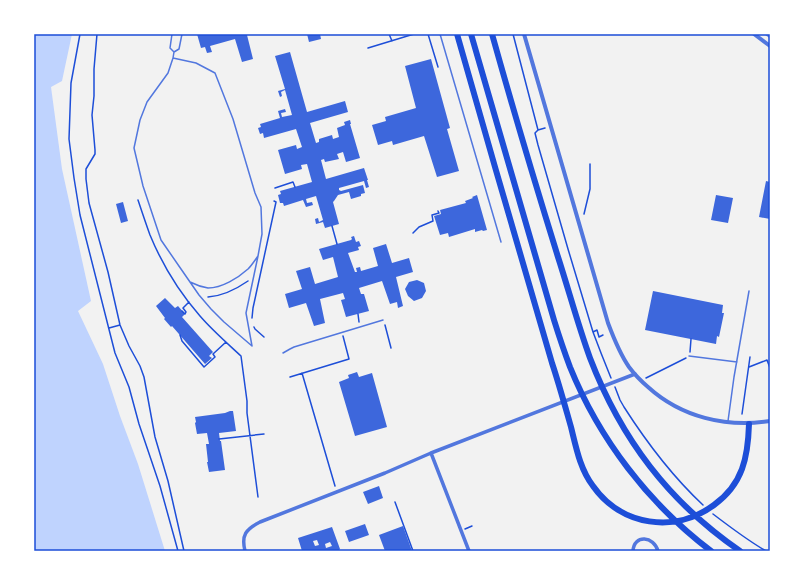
<svg xmlns="http://www.w3.org/2000/svg" width="804" height="585" viewBox="0 0 804 585" font-family="Inter,sans-serif">
	<rect width="100%" height="100%" fill="#f2f2f2"/>
	<!-- water -->
	<path fill="#bfd3fe" d="M34 34H72L62 81 51 87 62 169 91 301 78 311 103 364 120 416 138 464 165 551H34Z"/>
	<!-- building -->
	<path fill="#3d67dc" fill-rule="evenodd" d="M197 34H250L247 35 253 59 242 62 235 39 210 46 212 52 207 53 205 47 201 48Z
		M307 34H320L321 39 309 42Z
		M290 52 307 112 345 101 348 112 310 123 316 143 319 142V139L332 135 333 139 339 137 337 128 345 125 344 122 350 120 351 124H350L360 158 346 162 343 152 337 154 339 159 325 162 324 159 321 160 326 179 364 168 368 180H367L369 187 366 188 364 181 339 188V190L341 191 363 185 365 193 361 194V196L351 199 349 192 338 195 334 201 333 202 339 224 325 228 323 222 316 224 315 219 318 218 319 222 323 220 316 196 306 199 307 203 312 202 313 205 306 207 303 200 284 206 283 203H280L278 195 281 194 280 191 312 182 307 164 301 165 302 169 285 174 278 150 296 145 297 149 302 147 296 129 264 138 263 133 260 134 258 128 261 127 260 124 280 118 278 111 285 109 286 112 281 113 282 117 292 115 285 90 281 92 282 96 280 97 278 91 285 89 275 56Z
		M431 59 450 128 447 129 459 171 437 177 424 136 393 145 392 141 378 145 372 125 386 121 385 117 416 108 405 66Z
		M766 181 770 182V219L759 217Z
		M477 195 487 230 483 231 482 230 475 232V229L449 237 448 233 440 235 434 216 441 214 440 210 466 203 465 201 473 198 472 197Z
		M716 195 733 198 728 223 711 220Z
		M123 202 128 221 121 223 116 204Z
		M354 236 356 242 359 241 361 246 358 247 359 250 348 253 355 272H357L356 268 360 267 361 271 378 266 373 248 386 244 392 263 409 258 413 272 396 277 403 306 398 308 397 302 390 304 382 281 359 288 361 294H364L369 311 346 317 341 300 345 299 343 293 320 299 325 323 314 326 306 303 289 308 285 294 302 289 296 271 310 267 315 284 338 277 333 257 323 260 319 249 351 240 352 239 351 237Z
		M417 280 424 283 426 291 422 298 414 301 408 296 405 289 409 282Z
		M653 291 723 305 722 313H724L719 337 717 336 716 344 645 330Z
		M165 298 175 308 178 306 185 314 182 317 213 352 209 356 212 358 205 364 172 326 171 327 164 319 165 318 156 306Z
		M357 372 359 377 372 373 387 427 355 436 339 382 349 378 348 375Z
		M230 411H233L236 431 219 433 220 441H221L225 470 209 472 207 462H208L206 444H209L207 433 197 434 195 423 196 422 195 417 225 413Z
		M379 486 383 498 368 504 363 492Z
		M365 524 369 535 349 542 345 531Z
		M403 526 412 551H385L379 535Z
		M332 527 340 549 339 550V551H302L298 538ZM317 540 319 545 315 546 313 541ZM330 542 332 546 326 548 325 544Z"/>
	<g fill="none" stroke-linecap="round" stroke-linejoin="round">
		<!-- path -->
		<path stroke="#1d4ed8" stroke-width="1.5" d="M80 34 71 83 69 139 74 178 80 215 115 353 129 387 139 424 160 486 178 551
			M97 34 94 69V96L92 115 95 150V154L86 169V179L89 203 108 272 120 325 129 346 140 366 144 377 155 437 168 481 184 551
			M389 34 392 41
			M428 34 438 67
			M513 34 538 130
			M368 48 414 34
			M545 128 538 130 535 133 538 145 568 249 593 332 601 353 611 378
			M275 188 293 182 295 187
			M138 200C142 212 146 224 150 235 162 264 179 292 200 316 212 330 227 343 241 356L247 401V413L258 497
			M584 214 590 189V164
			M332 226 337 244
			M413 233 419 227 433 221 432 215 439 213 438 211
			M208 297C223 296 235 290 248 281
			M182 311 185 314 186 312 183 308 189 302
			M358 314 359 322
			M252 318 253 308 276 202 274 201
			M385 325 391 348
			M254 327 255 329 264 337
			M109 328 120 325
			M593 332 597 330 599 337 603 335
			M180 335 182 341 204 367 215 357 213 354 226 342
			M690 352 691 339
			M749 367 767 360 770 368
			M302 373 335 486
			M290 377 349 359 343 336
			M646 378 686 358
			M615 387 620 400 624 407C647 443 672 476 703 505
			M742 414 750 357
			M219 439 264 434
			M395 502 413 551
			M713 514C730 527 747 540 766 551
			M465 529 472 526"/>
		<!-- service -->
		<path stroke="#5277de" stroke-width="1.5" d="M172 34 170 48 174 52 173 58 168 73 147 102 140 120 134 148 143 186 161 240 181 269 199 295 211 309 224 322 252 346 246 313 258 256C255 260 252 265 248 269 238 278 222 288 208 288 202 287 196 285 190 282
			M440 34 501 242
			M174 52 179 49 182 34
			M173 58 196 63 215 73 233 119 255 193 261 207 262 234 258 256
			M283 353 290 349 294 347 383 320
			M689 356 737 362
			M728 421 734 377 749 291"/>
		<!-- minor -->
		<path stroke="#5277de" stroke-width="3.5" d="M431 453 469 551
			M245 551C241 535 246 529 260 522L385 473 431 453 635 374
			M633 551C634 534 654 536 658 551"/>
		<!-- tertiary -->
		<path stroke="#5277de" stroke-width="4" d="M524 34 608 323C614 339 620 354 629 367 635 375 641 381 648 387 681 417 726 428 770 421
			M754 34 770 46"/>
		<!-- motorway -->
		<path stroke="#1d4ed8" stroke-width="6" d="M457 34C488 144 520 253 552 363 559 384 565 406 571 427 576 447 580 469 593 486 621 526 675 534 714 505 743 484 748 457 749 424
			M471 34 554 320C559 336 564 351 570 367 599 439 649 504 711 551
			M492 34C513 109 535 183 558 257 569 291 578 325 590 358 621 439 669 502 740 551"/>
		<!-- rail -->
		<path stroke="#7290e2" stroke-width="2.5" d="M766 34 770 37"/>
	</g>
	<!-- border -->
	<rect width="804" height="585" fill="none" stroke="#ffffff" stroke-width="70"/>
	<rect x="35" y="35" width="734" height="515" fill="none" stroke="#1d4ed8" stroke-width="1.5"/>
</svg>
